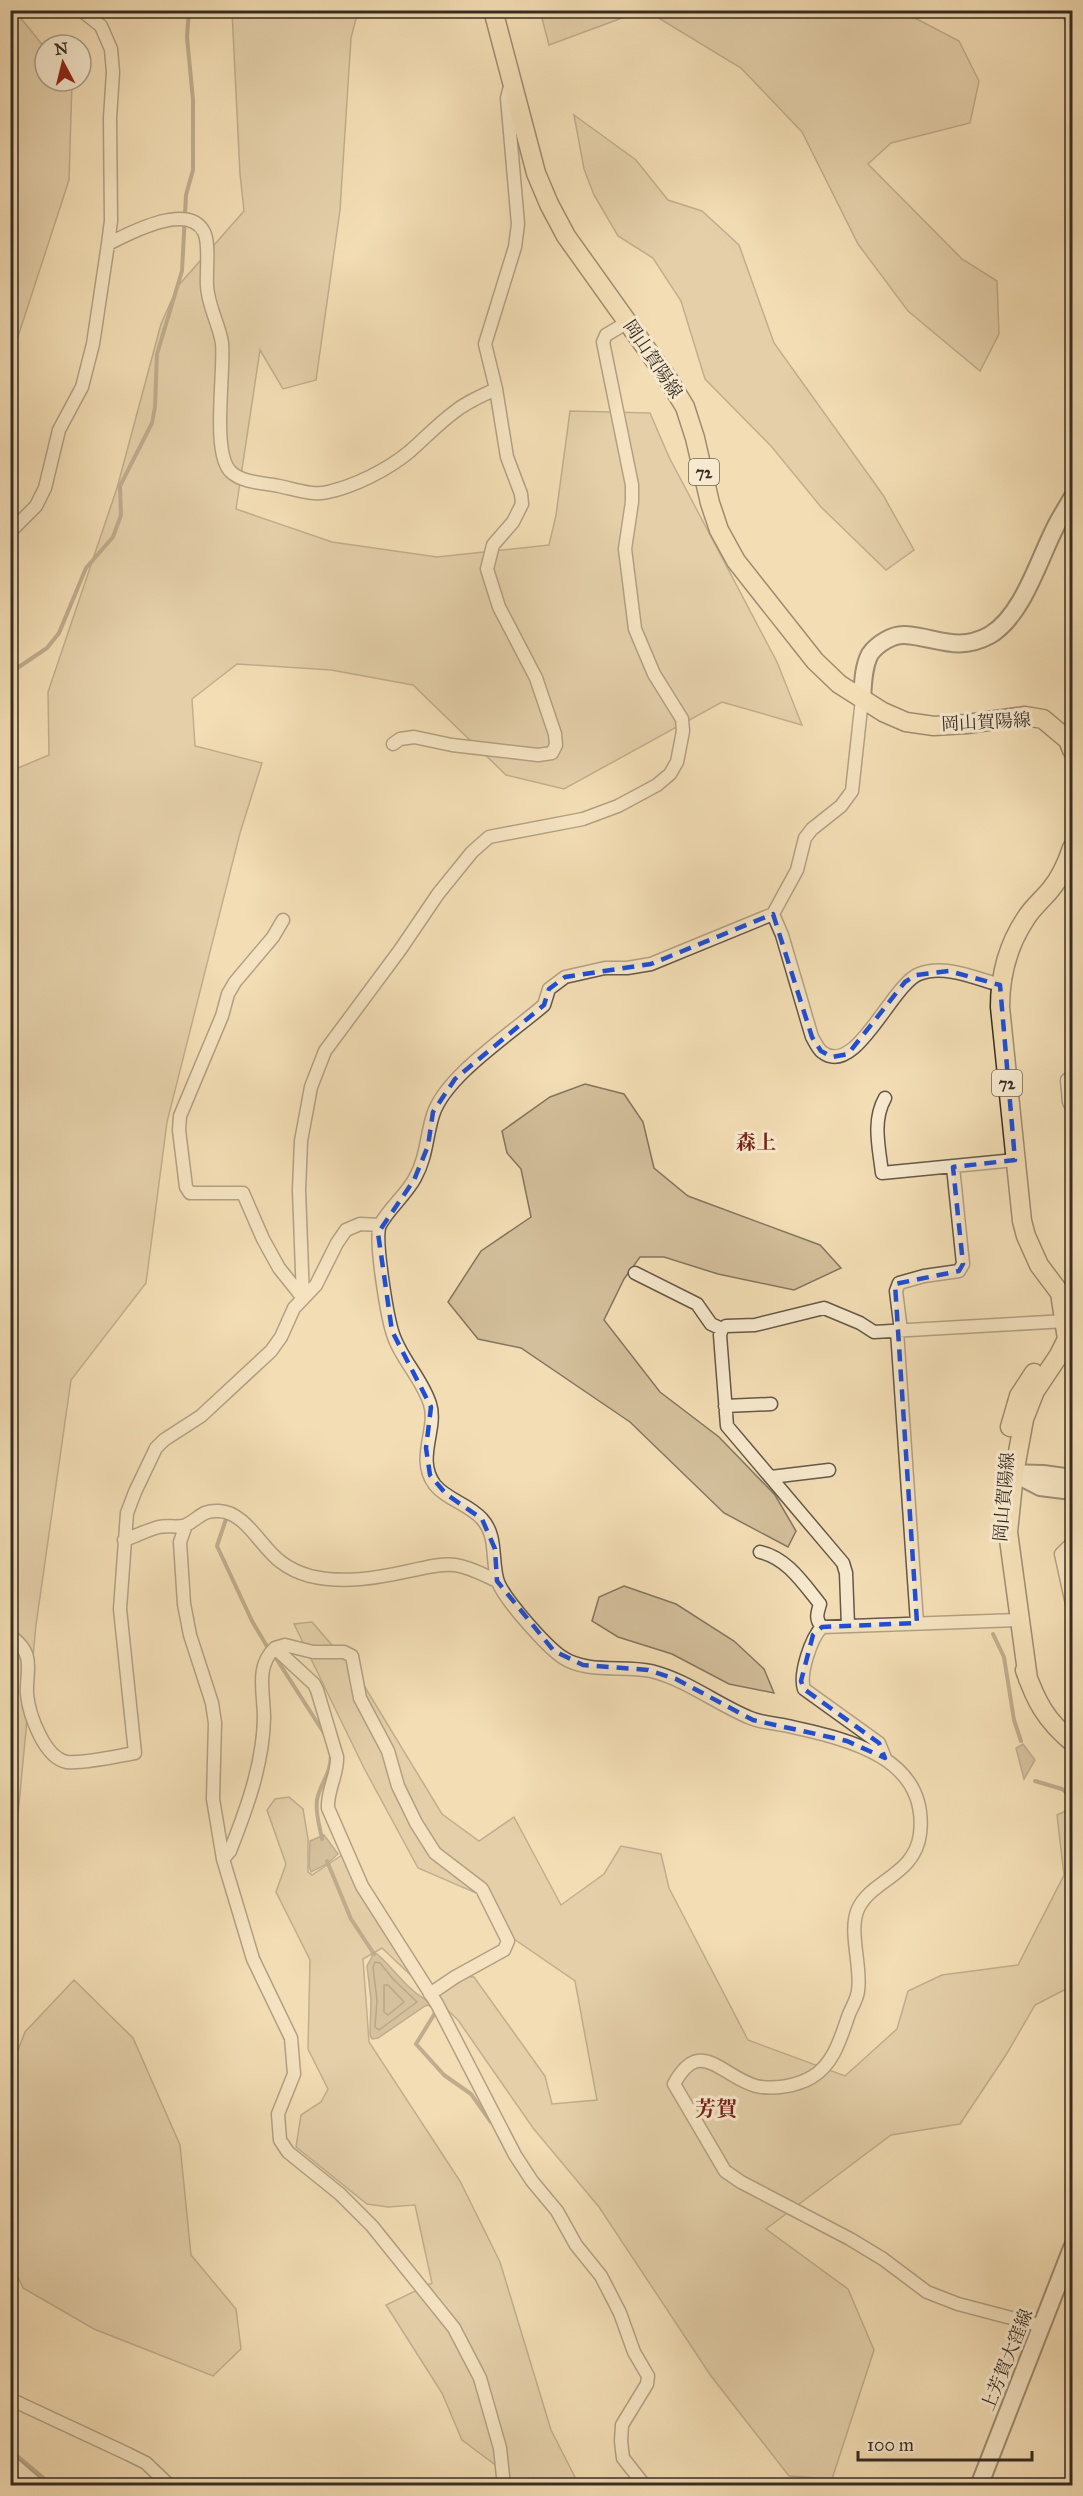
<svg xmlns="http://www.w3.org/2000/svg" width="1083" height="2496" viewBox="0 0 1083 2496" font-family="'IM FELL Great Primer','Noto Serif JP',serif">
	<rect width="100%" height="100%" fill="#f3ddb4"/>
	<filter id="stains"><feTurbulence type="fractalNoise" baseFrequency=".00333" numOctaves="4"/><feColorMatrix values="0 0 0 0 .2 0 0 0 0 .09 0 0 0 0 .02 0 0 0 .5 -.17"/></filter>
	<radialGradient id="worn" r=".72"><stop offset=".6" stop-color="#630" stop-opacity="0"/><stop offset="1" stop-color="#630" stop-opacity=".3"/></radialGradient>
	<!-- green -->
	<path fill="#d3bf9b" stroke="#84765f" stroke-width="1.5" d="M15 11 45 48V81L72 82 69 180 11 358 10 11Z
		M232 11H358L351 38 340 210 316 380 283 389 260 350 236 509 332 542 437 557 549 545 556 515 570 411 650 413 669 457 777 662 802 725 722 702 564 789 506 775 413 685 331 670 237 664 192 699 195 746 262 763 240 833 167 1122 146 1283 71 1380 36 1625 13 1867 11 1870V771L49 755 48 692 117 488 161 324 178 286 244 211 240 174Z
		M540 11V10L641 11 549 45Z
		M647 11H893L913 17 959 41 979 81 970 123 891 143 868 164 962 259 997 281 999 334 980 371 908 311 858 244 802 132 741 68Z
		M574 115 636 160 668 200 702 211 739 245 774 343 883 495 914 550 886 570 821 507 771 446 705 379 681 301 653 258 618 236 594 195 584 169Z
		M585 1084 624 1094 643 1122 654 1168 688 1196 820 1245 841 1268 794 1290 718 1274 664 1257H640L624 1279 604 1320 660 1392 719 1437 775 1495 796 1531 788 1547 724 1513 630 1422 521 1348 478 1339 448 1302 481 1251 531 1217 521 1169 507 1153 502 1131 550 1097Z
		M624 1586 676 1604 734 1641 764 1669 774 1693 729 1684 672 1654 618 1637 592 1621 599 1597Z
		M312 1622 357 1674 442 1814 479 1841 514 1817 561 1905 604 1874 621 1846 661 1854 669 1888 748 2040 845 2076 897 2029 908 1991 942 1975 1018 1965 1064 1875 1057 1815 1072 1808V1986L1035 2005 1006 2055 960 2124 891 2135 766 2229 848 2289 874 2350 832 2479 789 2476 711 2376 599 2207 533 2128 458 2020 382 1948 363 1959 369 2042 460 2181 500 2262 551 2430 579 2485H499L498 2467 462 2440 442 2393 386 2305 432 2283 415 2205 388 2207 367 2204 296 2147 301 2115 321 2102 328 2089 308 2049 310 1960 276 1892 286 1864 267 1810 275 1799 289 1797 303 1809 308 1839V1872L312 1875 342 1855 357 1884 437 1992 461 1976 474 1977 545 2076 552 2104 597 2100 575 1981 514 1939 488 1898 418 1868 364 1768 294 1624Z
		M74 1980 133 2038 180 2145 191 2255 236 2309 241 2349 213 2376 94 2329 23 2288 11 2262V2068L25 2032Z"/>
	<!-- water -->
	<path fill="#b3a183" stroke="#81725d" stroke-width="1.5" d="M1023 1744 1035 1760 1024 1779 1016 1748Z
		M324 1835 338 1854 327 1864 311 1872 309 1866 310 1841Z
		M372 1950C389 1962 399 1980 416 1993 423 1998 429 2001 433 2008L428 2005 425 2006 378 2038 372 2039 370 2035 371 2000 367 1966 372 1957Z"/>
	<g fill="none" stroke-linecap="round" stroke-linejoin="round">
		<!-- shore -->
		<path stroke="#746653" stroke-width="1.5" d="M375 1962 380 1963 393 1979 417 2002 379 2030 375 2027 377 2000 373 1967Z
			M384 1985H388L404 2002 388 2015 384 2012Z"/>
		<!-- stream -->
		<path stroke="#81725d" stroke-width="4" d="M10 673 47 648 59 633 86 568 113 537 121 515 120 486 152 423 155 407 157 354 182 271 186 195 193 170V100L187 37 189 10
			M226 1519 217 1546 252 1621 268 1648
			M993 1634 1004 1657 1014 1720 1021 1741
			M274 1655 324 1733
			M1035 1781 1062 1789 1072 1797
			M322 1839C320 1827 315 1813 317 1800 320 1783 331 1775 331 1754
			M327 1861 351 1919 374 1954
			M434 2008 435 2013 416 2044 444 2075 471 2094 491 2122
			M10 2450 53 2486
			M10 2478 23 2486"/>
		<defs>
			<path id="street" d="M1068 10 1072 21
				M108 244C128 234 188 201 204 232 210 244 206 272 207 286 208 306 219 324 222 343 225 372 211 453 231 472 243 483 264 483 279 486 294 489 313 496 328 492 355 486 387 470 409 452 424 439 437 425 453 413 466 402 481 396 496 389
				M10 532 36 506 45 488 59 430 82 387 93 344 108 244 111 221 110 118 113 72 111 49 101 26 81 10
				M862 699 852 791 841 806 812 829 805 838 797 870 773 914 651 964 627 968H605L565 977 549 989 544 1005C512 1033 445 1076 433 1115 426 1137 427 1156 415 1178 406 1195 389 1208 380 1225 374 1238 387 1314 392 1331 399 1357 422 1378 430 1404 438 1429 415 1459 435 1485 447 1500 469 1504 482 1519 498 1536 491 1562 498 1582 505 1600 546 1646 562 1657 587 1674 623 1665 651 1671 687 1680 715 1703 748 1717 761 1723 775 1723 788 1726 846 1739 929 1756 920 1834 915 1875 871 1880 858 1909 848 1931 862 1967 858 1991 857 1999 852 2007 849 2014 841 2037 834 2064 812 2077 797 2086 773 2090 756 2086 722 2077 700 2035 674 2084L725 2171 741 2182 850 2239 883 2259 927 2292 958 2304 1042 2326
				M393 744 400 739 414 737 452 745 538 755 552 753 556 745 555 734 536 678 499 607 487 569 493 545 513 522 522 504 521 494 507 457 496 389 485 344 515 247 518 224 507 98 511 83
				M773 914 782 935 812 1037C815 1042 818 1049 822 1052 856 1078 891 985 919 974 945 964 974 978 1000 985
				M283 920 273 937 235 982 228 994 222 1016 180 1116 179 1130 186 1187 190 1193H243L263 1239 279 1268 303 1298
				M1067 1080 1069 1102 1072 1108
				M885 1098C872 1121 879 1147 882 1173L1015 1160
				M635 1273 697 1304 711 1324 722 1329
				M303 1298 299 1190 301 1141 311 1087 325 1051 400 950 438 894 472 852 489 837 583 819 618 806 657 785 670 774 677 762 683 731 682 719 654 674 635 629 625 549 632 502V485L603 342 606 335 628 322
				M897 1331 917 1623
				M901 1331 896 1291 899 1283 924 1276 959 1271 963 1264 953 1167
				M725 1406 771 1404
				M771 1477 829 1470
				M186 1525 180 1542 184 1604 190 1635 212 1703 215 1723 213 1799 223 1859 253 1959 291 2038 294 2074 278 2114 280 2140 288 2152 340 2194 372 2226 454 2328 480 2378 500 2448 504 2486
				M124 1540C136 1536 147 1530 159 1527 167 1525 178 1528 186 1525 199 1519 201 1510 219 1511 246 1512 261 1548 281 1562 290 1569 299 1573 310 1576 343 1584 377 1578 409 1571 424 1568 440 1563 455 1565 470 1567 484 1575 497 1581
				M1072 1543 1061 1554 1072 1604
				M760 1552C787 1558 803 1583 820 1604 817 1614 815 1619 822 1627
				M848 1626 846 1573 843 1563 727 1426 720 1335 722 1329 726 1326 755 1325 824 1308 860 1323 874 1332 1066 1321
				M10 1635C17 1641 25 1648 27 1657 30 1668 26 1682 27 1694 29 1714 44 1758 67 1762 83 1764 118 1756 135 1753L120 1609 127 1513 135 1492 156 1448 164 1440 201 1416 271 1351 281 1337 294 1308 316 1285 337 1243 346 1230 360 1224 380 1225
				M275 1648 285 1645 313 1652H344L352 1656 360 1698 388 1751 398 1786 416 1823 435 1853 482 1889 508 1941 504 1950 455 1977 430 1994
				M885 1758 879 1743 804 1689C799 1674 811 1638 822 1627L1020 1620
				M223 1859 230 1851C247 1808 263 1764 264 1718 264 1693 255 1666 275 1648L314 1684 317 1690 337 1757C338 1774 327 1790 328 1808L362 1886 437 2004 515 2155 532 2181 557 2211 576 2245 601 2276 620 2313 634 2352 648 2376 647 2384 622 2425 621 2441 623 2458 645 2486
				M10 2399 128 2454 146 2463 170 2486
				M10 2461 39 2486"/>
			<path id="secondary" d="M862 699C863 685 863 667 870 654 877 644 893 634 905 635 937 637 957 653 990 635 1022 616 1038 562 1054 530 1059 519 1066 509 1072 498
				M1006 1473 1043 1474 1072 1478
				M1019 1476 1040 1487 1072 1491
				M979 2486 1072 2248"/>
			<path id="primary" d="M493 10 536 173 549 204 566 236 668 379 685 407 695 438 710 503 719 530 736 561 815 661 839 684 883 712 906 722 934 726 967 724 1025 716 1043 719 1068 740 1072 750
				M1010 1427 1019 1396 1034 1373
				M1025 1670C1036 1702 1046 1720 1072 1742
				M1028 1679 1008 1532 1014 1474 1024 1419 1035 1391 1059 1355 1067 1339 1060 1293 1039 1265 1026 1236 1022 1221 1000 1007C1000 975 1008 945 1026 918 1033 907 1043 899 1051 889 1061 877 1067 863 1072 848"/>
		</defs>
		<!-- street casing -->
		<use href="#street" stroke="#655847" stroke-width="15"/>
		<!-- secondary casing -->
		<use href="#secondary" stroke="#362c23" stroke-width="20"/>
		<!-- primary casing -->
		<use href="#primary" stroke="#362c23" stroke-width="21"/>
		<!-- street -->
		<use href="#street" stroke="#f7e9ce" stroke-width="12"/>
		<!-- secondary -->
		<use href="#secondary" stroke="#f7e9ce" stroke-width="16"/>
		<!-- primary -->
		<use href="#primary" stroke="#f3ddb4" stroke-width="18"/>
	</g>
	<!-- marked area -->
	<path d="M0 0H1083V2496H0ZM773 914 812 1037 821 1051 832 1057 848 1054 905 982 916 975 949 971 1000 985 1015 1160 953 1167 963 1264 959 1271 895 1284 917 1623 822 1627 813 1635 801 1681 804 1689 879 1743 885 1758 847 1741 753 1720 676 1679 648 1670 583 1665 554 1651 497 1581 495 1549 482 1519 446 1494 430 1475 426 1448 431 1407 392 1331 378 1233 414 1180 428 1146 433 1112 455 1079 544 1005 549 989 565 977 651 964Z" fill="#f3ddb4" fill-opacity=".55" fill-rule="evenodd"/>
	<path fill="none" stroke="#1d4ed8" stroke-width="4.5" stroke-dasharray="12 8" stroke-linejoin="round" d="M773 914 812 1037 821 1051 832 1057 848 1054 905 982 916 975 949 971 1000 985 1015 1160 953 1167 963 1264 959 1271 895 1284 917 1623 822 1627 813 1635 801 1681 804 1689 879 1743 885 1758 847 1741 753 1720 676 1679 648 1670 583 1665 554 1651 497 1581 495 1549 482 1519 446 1494 430 1475 426 1448 431 1407 392 1331 378 1233 414 1180 428 1146 433 1112 455 1079 544 1005 549 989 565 977 651 964Z"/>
	<g text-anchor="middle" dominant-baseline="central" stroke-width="6" stroke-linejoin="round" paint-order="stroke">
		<!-- shield labels -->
		<g fill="#f7e9ce" stroke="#706556" stroke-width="1.5">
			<rect x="689" y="459" width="30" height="26" rx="4.5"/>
			<rect x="992" y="1070" width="30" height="26" rx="4.5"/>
		</g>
		<g font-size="16" font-weight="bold" fill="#362c23">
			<text x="704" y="472">72</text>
			<text x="1007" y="1083">72</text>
		</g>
		<!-- street labels -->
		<g font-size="18" fill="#362c23" stroke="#f7e9ce">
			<text transform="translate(653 359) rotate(56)">岡山賀陽線</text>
			<text transform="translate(986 722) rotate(-3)">岡山賀陽線</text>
			<text transform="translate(1004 1497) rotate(-85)">岡山賀陽線</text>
			<text transform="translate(1007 2360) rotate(-68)">上芳賀大窪線</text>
		</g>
		<!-- neighbourhood labels -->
		<g font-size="20" font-weight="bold" fill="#7a1f14" stroke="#f7e9ce">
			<text x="756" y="1142">森上</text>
		</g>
		<!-- quarter labels -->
		<g font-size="21" font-weight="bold" fill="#7a1f14" stroke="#f7e9ce">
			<text x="716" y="2109">芳賀</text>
		</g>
	</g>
	<!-- margin -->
	<rect width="1083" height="2496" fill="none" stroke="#f3ddb4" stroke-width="36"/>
	<rect x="12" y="12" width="1059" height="2472" fill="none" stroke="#362c23" stroke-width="3"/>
	<rect x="18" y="18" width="1047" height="2460" fill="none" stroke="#362c23" stroke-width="1.5"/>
	<!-- north arrow -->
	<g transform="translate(63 63) rotate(353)"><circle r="28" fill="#f7e9ce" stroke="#aa9d8a" stroke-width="1.5"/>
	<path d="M0-4.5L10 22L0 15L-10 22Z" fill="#8f2418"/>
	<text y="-9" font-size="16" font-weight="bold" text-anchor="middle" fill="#362c23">N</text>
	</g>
	<!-- scale -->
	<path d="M858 2451v9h174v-9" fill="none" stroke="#362c23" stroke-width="3"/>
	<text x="867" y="2451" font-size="18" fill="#362c23" stroke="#f7e9ce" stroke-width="4.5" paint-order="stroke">100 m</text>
	<rect width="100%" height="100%" filter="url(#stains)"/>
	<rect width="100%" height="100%" fill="url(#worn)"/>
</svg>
